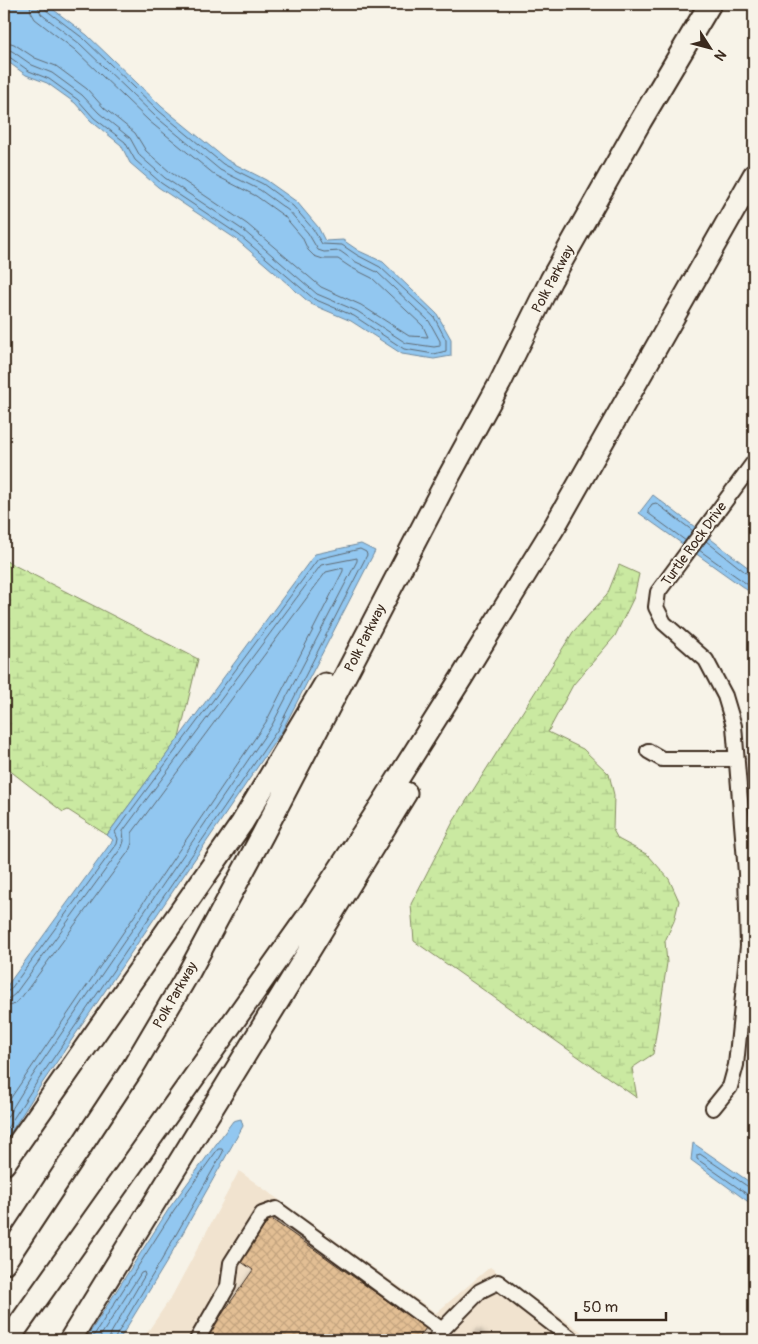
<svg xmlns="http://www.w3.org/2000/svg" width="758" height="1344" viewBox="0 0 758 1344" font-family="Pangolin,sans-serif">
	<defs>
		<pattern id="wetland-marsh" width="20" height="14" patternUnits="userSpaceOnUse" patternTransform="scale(1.25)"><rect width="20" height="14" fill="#cae9a1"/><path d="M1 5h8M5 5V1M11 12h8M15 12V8" fill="none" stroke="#aec88a"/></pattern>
		<pattern id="building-cross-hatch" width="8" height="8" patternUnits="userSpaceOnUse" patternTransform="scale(1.25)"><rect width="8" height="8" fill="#e3bf94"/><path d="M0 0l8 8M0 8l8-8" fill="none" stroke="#c4a47f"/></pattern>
		<filter id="shadow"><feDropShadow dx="4" dy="-4" stdDeviation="2.5" flood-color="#0004"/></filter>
	</defs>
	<rect width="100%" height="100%" fill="#f7f3e8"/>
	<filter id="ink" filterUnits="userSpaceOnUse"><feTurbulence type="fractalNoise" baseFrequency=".02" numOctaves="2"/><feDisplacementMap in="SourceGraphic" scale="10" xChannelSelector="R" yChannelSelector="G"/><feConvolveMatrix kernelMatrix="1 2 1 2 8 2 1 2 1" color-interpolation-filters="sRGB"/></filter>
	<g filter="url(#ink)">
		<!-- built -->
		<path fill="#f1e3cf" d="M239 1171 436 1313 490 1267 593 1340H142L172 1296Z"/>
		<!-- wetland -->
		<path fill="url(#wetland-marsh)" stroke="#828a60" d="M4 560 198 659 179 738 107 835 68 810 63 812 4 766Z
			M619 565 639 574 634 597 615 636 573 685 548 732 583 749 609 774 614 795 613 830 618 839 648 855 669 879 679 901 674 921 665 941 667 963 653 1054 632 1068 637 1098 414 941 411 904 453 822 573 632 607 595Z"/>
		<!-- water -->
		<path fill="#92c7f0" stroke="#6f889c" d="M4 4H46L87 35 162 107 227 160 266 180 297 202 318 227 325 241 343 240 359 251 383 262 437 314 451 339V356L434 359 402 354 351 321 311 304 236 239 158 187 130 163 121 145 91 121 75 103 47 83 26 75 4 59Z
			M653 495 754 572V595L639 513Z
			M361 544 375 551 282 731 41 1085 4 1143V990L113 840 107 835 315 554Z
			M241 1119 243 1126 166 1263 119 1340H85L170 1207 233 1121Z
			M693 1143 754 1185V1206L691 1160Z"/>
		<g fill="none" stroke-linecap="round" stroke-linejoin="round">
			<!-- shore -->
			<path stroke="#5e6972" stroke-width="1" d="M4 41 14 44 35 58 56 66 87 89 104 108 135 133 146 151 170 172 247 224 321 287 361 305 409 336 428 337 423 326 372 278 350 267 338 259H323L314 256 308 250 302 237 284 216 256 196 215 175 149 121 75 50 35 19 31 12 30 4
				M4 49 12 51 32 65 52 73 82 95 99 113 130 138 140 156 165 178 243 230 317 294 357 311 406 343 434 347 440 346V341L429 321 377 272 354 261 340 251 324 252 318 250 308 233 289 211 260 190 220 170 155 116 80 44 41 14 37 4
				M4 55 8 56 29 71 49 79 78 100 94 118 125 142 135 160 161 183 239 235 314 299 354 316 404 349 434 354 446 351V340L434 317 380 267 357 255 342 245 322 244 313 229 293 206 263 184 223 164 159 111 84 39 46 10 43 4
				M686 541 648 513V510L652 504 656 503 693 531
				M706 541 749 575 754 576
				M699 550 754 589
				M4 993 10 990 117 844 118 839 115 832 318 559 360 549 366 552 367 555 278 729 37 1082 4 1133
				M4 999 10 998 15 994 122 847 124 841 123 831 321 565 357 558V561L272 725 31 1078 4 1122
				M4 1007 13 1005 21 998 129 851 132 843V833L326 572 343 568V571L266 722 4 1108
				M754 1188H750L700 1154 697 1155V1159L754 1199
				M91 1340 174 1210 218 1149H222L223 1152 161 1261 116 1336 115 1340
				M98 1340 141 1273 144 1272 145 1275 111 1333 109 1340"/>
		</g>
		<!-- building -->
		<path fill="url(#building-cross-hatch)" stroke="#3b2a1e" filter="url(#shadow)" d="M270 1218 426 1328 417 1340H204L253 1270 240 1261Z
			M474 1333 484 1340H469Z"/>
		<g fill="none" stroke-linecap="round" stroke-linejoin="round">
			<defs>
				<path id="minor" d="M648 751 662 759H737
					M713 1108 730 1087 736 1065 748 946 746 873 734 726 725 696 706 660 664 623 656 607 658 592 754 462
					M442 1330 480 1291 498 1282 573 1340
					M197 1340 228 1286 231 1263 262 1214 276 1209 442 1330 435 1340"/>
				<path id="highway" d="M4 1164 242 823 325 684
					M4 1263 132 1069 188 974 263 834 448 478 500 383 551 280 640 122 710 4
					M8 1340 315 906 382 804 462 677 556 524 754 175
					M70 1340 406 793"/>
			</defs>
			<!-- minor casing -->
			<use href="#minor" stroke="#3b2a1e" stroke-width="18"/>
			<!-- highway casing -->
			<use href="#highway" stroke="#3b2a1e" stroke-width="25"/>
			<!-- minor -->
			<use href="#minor" stroke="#f7f3e8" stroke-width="14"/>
			<!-- highway -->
			<use href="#highway" stroke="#f7f3e8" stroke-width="21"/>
		</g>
	</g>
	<g text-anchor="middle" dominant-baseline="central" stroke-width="4.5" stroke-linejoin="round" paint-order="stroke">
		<!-- street labels -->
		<g font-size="14" fill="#3b2a1e" stroke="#f7f3e8">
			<text transform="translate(553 279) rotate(-62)">Polk Parkway</text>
			<text transform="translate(694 544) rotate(-54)">Turtle Rock Drive</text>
			<text transform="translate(365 638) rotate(-63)">Polk Parkway</text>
			<text transform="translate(175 995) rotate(-60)">Polk Parkway</text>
		</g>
	</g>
	<!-- margin -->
	<rect width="758" height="1344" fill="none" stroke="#f7f3e8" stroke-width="20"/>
	<rect x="10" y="10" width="738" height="1324" fill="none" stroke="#3b2a1e" stroke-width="2" filter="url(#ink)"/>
	<!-- north arrow -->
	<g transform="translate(710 48) rotate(126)" stroke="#f7f3e8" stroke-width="4" paint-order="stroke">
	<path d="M0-4L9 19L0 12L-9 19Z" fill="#3b2a1e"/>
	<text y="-8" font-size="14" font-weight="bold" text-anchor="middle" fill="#3b2a1e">N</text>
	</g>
	<!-- scale -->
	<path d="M576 1312v8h90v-8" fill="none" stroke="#3b2a1e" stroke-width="2.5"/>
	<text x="583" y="1312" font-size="15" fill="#3b2a1e" stroke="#f7f3e8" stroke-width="4" paint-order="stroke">50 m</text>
</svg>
